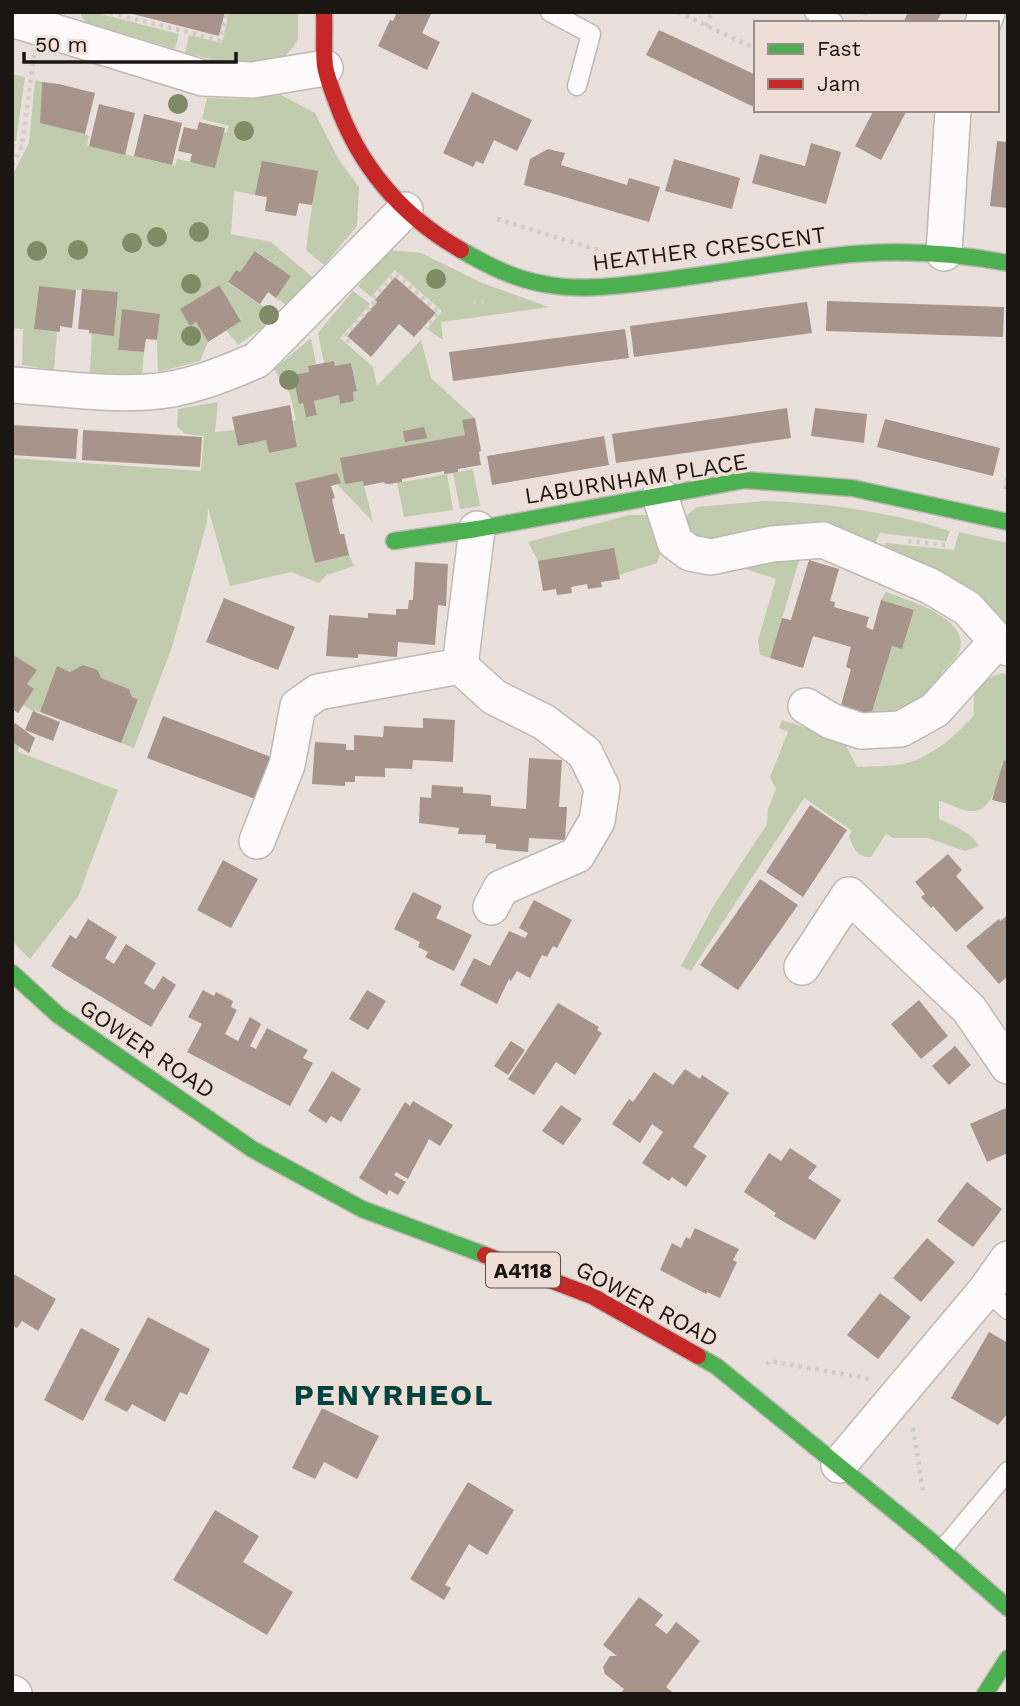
<svg xmlns="http://www.w3.org/2000/svg" width="1020" height="1706" viewBox="0 0 1020 1706" font-family="'Work Sans',sans-serif">
	<rect width="100%" height="100%" fill="#e9e0dc"/>
	<!-- green -->
	<path fill="#c1cbad" d="M79 12H93L179 34 175 49 85 22Z
		M229 12H298V39L290 51 280 61 234 64 185 53 189 35 222 43Z
		M12 74 25 77 16 141H12Z
		M35 80 42 82 40 123 85 134 89 136 87 145 175 166 177 159 215 167 224 132 227 133 229 126 202 119 207 98 238 99 281 95 315 113 339 160 359 187 357 226 324 265 306 250 312 205 299 203 296 216 265 211 267 197 234 191 231 234 271 242 312 277 288 306 276 298 291 276 256 251 240 272 236 270 228 283 278 316 238 345 226 330 241 320 218 285 180 309 190 325 196 322 208 342 200 361 158 372 157 340 160 314 122 310 118 350 144 352 142 374 115 375 90 373 92 333 114 335 118 293 39 287 34 329 57 332 54 370 22 365 23 329 12 328V176L29 143Z
		M388 250 421 253 482 283 549 307 441 322 443 340 427 329 442 311 395 270 371 297 358 286Z
		M353 291 370 304 340 338 373 367 377 386 421 340 431 378 475 418 465 435 416 445 363 481 373 522 337 484 340 483 337 473 296 483 315 563 349 555 354 566 327 575 319 583 291 572 230 586 208 508 207 522 172 647 134 748 121 743 138 699 132 697 129 689 101 678 98 670 83 665 70 672 57 667 40 712 33 711 23 705 34 689 27 684 36 670 12 654V458L201 471 204 436 185 434 177 427 178 409 218 402 215 432 235 430 238 446 266 440 269 453 297 447 293 421 296 420 290 394 274 369 311 338 316 364 308 366 309 372 294 375 306 416 317 414 314 401 339 395 340 404 354 401 353 392 357 391 351 363 335 366 334 361 324 363 318 333Z
		M473 469 480 506 460 509 453 473Z
		M447 474 453 510 404 517 397 483Z
		M765 501C828 503 890 512 950 531L946 541 880 533 874 545 698 538 688 533 684 525 687 515 697 507Z
		M629 515H645L654 522 661 551 657 563 619 575 538 561 528 542Z
		M959 532 1008 543V627L883 549 886 543 954 550Z
		M788 557 799 561 770 658 760 655 758 640 776 579 746 569 748 564Z
		M886 592C908 600 969 618 960 649 957 660 945 667 940 676L941 685 904 712 871 715 892 646 902 649 914 610 881 600Z
		M1003 673 1008 675V761L1004 760C998 778 995 812 971 811 961 811 949 803 939 801V819C952 825 972 832 979 846L965 851 928 838H893L886 834 871 857C859 859 852 847 849 836L852 831 850 829 804 798 691 971 681 966 714 905 767 824 768 809 776 789 770 777 788 732 779 728 782 720 843 740 857 767C873 766 891 767 907 763 932 756 957 735 974 715 973 687 975 682 1003 673Z
		M12 742 19 747 18 752 118 790 78 897 30 959 12 941Z"/>
	<!-- building -->
	<path fill="#a7948a" d="M125 12H225L219 36Z
		M397 12H432L422 33 440 42 427 70 378 46 390 20 393 21Z
		M908 12H942L936 23H903Z
		M659 30 756 75V108L646 55Z
		M42 82 59 84 95 93 85 134 40 123Z
		M472 92 532 120 517 151 494 140 483 164 476 161 473 167 443 153Z
		M99 104 135 113 125 155 89 146Z
		M874 110H907L881 160 855 146Z
		M144 114 182 123 172 165 134 156Z
		M199 122 225 128 215 168 190 162 192 154 178 151 184 127 197 130Z
		M997 141 1008 142V208L990 206Z
		M811 143 841 152 826 204 752 183 760 154 805 166Z
		M548 149 565 153 561 165 627 185 629 178 660 187 649 222 524 185 530 159Z
		M674 159 740 178 732 209 665 191Z
		M262 161 318 171 312 205 299 203 296 216 265 211 267 197 255 195Z
		M255 251 291 276 276 298 268 292 260 304 228 282 236 270 240 272Z
		M395 277 436 313 414 337 399 324 371 357 347 336 377 302 375 300Z
		M219 285 241 321 208 342 196 322 190 326 180 309Z
		M39 286 76 290 72 328 60 326V332L34 329Z
		M82 289 118 292 114 336 89 333V330L78 329Z
		M827 301 1004 307 1003 337 826 331Z
		M807 302 812 333 634 357 630 326Z
		M122 309 160 314 157 340 146 339 144 352 118 350Z
		M625 329 629 358 453 381 449 352Z
		M334 361 335 366 351 363 357 391 353 392 354 401 340 404 339 395 314 401 317 415 306 417 303 403 299 404 293 375 309 372 308 366Z
		M290 405 297 447 269 453 266 440 238 446 232 417Z
		M787 408 791 438 616 463 612 434Z
		M815 408 867 414 864 443 811 436Z
		M475 418 481 451 479 452 481 465 458 469V472L453 473 444 474V471L402 479V482L389 484H385L384 482 364 486 363 481 345 484 340 458 465 435 462 420Z
		M885 419 1000 448 993 476 877 447Z
		M12 425 78 429 76 459 12 455Z
		M424 427 427 438 405 442 403 431Z
		M83 430 202 437 200 467 82 460Z
		M604 436 609 465 492 485 487 456Z
		M337 473 341 483 331 486 335 498 332 499 340 534H344L349 555 315 563 295 483Z
		M614 548 620 579 601 582 602 587 588 589 587 584 571 587 572 593 557 595 556 589 543 591 538 561Z
		M809 560 839 569 830 601 835 602 834 607 869 617 866 627 873 630 881 600 914 610 902 649 892 646 871 715 841 705 851 669 846 667 851 647 813 636 803 668 770 658 782 618 791 620Z
		M415 562 448 564 446 606 438 605 435 645 398 642 397 657 358 654V658L326 656 329 615 368 618V613L396 615V609H408L409 600H413Z
		M224 598 295 627 278 670 206 642Z
		M12 654 37 670 27 684 34 689 18 713 12 709Z
		M83 665 98 670 101 678 129 689 132 697 138 699 121 743 40 712 57 666 70 672Z
		M33 711 60 722 53 741 25 730Z
		M163 716 279 760 263 802 147 758Z
		M423 718 455 720 453 762 413 760 412 769 385 768V777L355 776V782H345V786L312 784 315 742 346 744V750H354V735L383 737 384 726 423 728Z
		M15 723 35 738 29 753 12 742V728Z
		M529 758 562 760 559 807H567L565 840 529 838 528 852 496 849V844L485 843 486 835 458 834 459 828 419 823 420 797 431 798 432 785 463 787V793L491 795V806L526 809Z
		M1004 760 1008 761V804L992 800Z
		M810 805 847 830 803 897 766 872Z
		M948 854 962 870 956 876 984 908 956 932 933 906 931 908 921 897 925 894 915 882Z
		M223 860 258 879 231 928 197 910Z
		M760 879 798 905 738 990 700 965Z
		M413 892 442 906 436 918 472 935 454 971 425 957 428 952 418 947 420 942 394 929Z
		M534 900 572 920 557 948 553 946 547 957 542 955 530 978 517 971 511 981 509 979 497 1004 460 985 474 958 490 966 509 931 525 938 528 933 519 928Z
		M1008 915V976L999 984 966 946 999 919 1000 921Z
		M88 919 117 937 105 958 114 964 126 944 156 963 144 983 154 990 163 976 176 985 151 1027 51 966 70 935 76 939Z
		M203 990 214 996 216 992 233 1001 231 1007 237 1010 225 1034 238 1041 250 1017 261 1024 250 1046 256 1049 267 1028 308 1050 303 1058 313 1063 290 1106 187 1052 202 1024 188 1017Z
		M367 990 386 1001 368 1030 349 1019Z
		M919 1000 948 1036 921 1059 891 1024Z
		M558 1003 599 1027 597 1030 602 1033 575 1075 556 1062 534 1095 508 1079Z
		M511 1041 525 1050 508 1075 494 1066Z
		M955 1046 971 1065 949 1085 932 1066Z
		M685 1069 700 1079 702 1075 729 1093 693 1147 707 1156 686 1187 672 1177 669 1181 642 1163 663 1132 652 1124 640 1143 612 1124 629 1099 633 1102 654 1072 673 1085Z
		M332 1071 361 1089 341 1122 331 1116 326 1123 308 1111Z
		M413 1101 453 1125 440 1146 429 1139 408 1179 396 1172 394 1175 406 1182 398 1195 389 1190 387 1195 359 1178 405 1102 410 1106Z
		M561 1105 582 1119 563 1145 542 1131Z
		M1006 1108 1008 1153 987 1162 970 1124Z
		M790 1148 817 1166 808 1178 841 1200 815 1240 774 1216 776 1213 744 1192 769 1153 781 1161Z
		M967 1182 1002 1209 973 1247 937 1221Z
		M695 1228 739 1249 733 1260 737 1262 720 1298 707 1292 706 1294 660 1270 672 1243 681 1248 686 1237 690 1239Z
		M927 1238 955 1262 921 1302 893 1278Z
		M12 1273 56 1299 38 1331 22 1321 17 1328 12 1325Z
		M880 1293 911 1317 878 1359 847 1335Z
		M148 1317 210 1349 187 1395 180 1392 165 1422 132 1404 127 1412 104 1400Z
		M81 1328 120 1349 83 1421 44 1400Z
		M989 1332 1008 1343V1413L998 1425 951 1398Z
		M322 1408 379 1436 357 1479 324 1462 315 1479 292 1468Z
		M468 1482 514 1510 487 1555 469 1544 445 1585 451 1588 444 1600 410 1579Z
		M215 1510 259 1536 243 1562 293 1592 267 1635 173 1580Z
		M639 1597 663 1615 655 1625 667 1634 676 1622 700 1641 666 1687 675 1694H620L624 1689 605 1674 603 1667 610 1656H617L603 1645Z"/>
	<g fill="none" stroke-linecap="round" stroke-linejoin="round">
		<defs>
			<path id="lane" d="M550 12 591 34 577 86
				M814 12 834 23
				M986 1290 1008 1310
				M942 1550 1008 1471"/>
			<path id="street" d="M12 19 203 78 253 80 325 68
				M983 23 987 12
				M944 253 953 110
				M12 385C57 388 103 395 148 392 185 390 223 375 257 360L405 210
				M660 496 675 542 690 553 711 557 772 544 823 540 930 586 967 608 997 641 1008 648
				M477 529 460 666 494 697 544 722 585 753 602 788 597 821 577 855 501 888 491 907
				M806 706 831 721 861 731 901 729 935 710 997 641
				M257 841 287 765 298 706 318 692 460 666
				M802 967 849 895 969 1009 1008 1066
				M839 1465 986 1290 1008 1259
				M12 1693 14 1694"/>
			<path id="fast" d="M461 250C487 265 514 279 544 284 579 291 615 286 650 282 711 275 772 263 834 256 893 249 950 252 1008 263
				M394 541 477 529 745 480 852 488 1008 522
				M12 973 58 1015 252 1149 362 1209 485 1255
				M698 1356 716 1366 931 1541 1008 1608
				M985 1694 1008 1658"/>
			<path id="jam" d="M324 12C325 30 323 48 325 66 327 78 332 90 336 101 359 166 402 216 461 250
				M485 1255 592 1296 698 1356"/>
		</defs>
		<!-- lane casing -->
		<use href="#lane" stroke="#bfb8b4" stroke-width="21"/>
		<!-- street casing -->
		<use href="#street" stroke="#bfb8b4" stroke-width="38"/>
		<!-- fast casing -->
		<use href="#fast" stroke="#bfb8b4" stroke-width="19"/>
		<!-- jam casing -->
		<use href="#jam" stroke="#bfb8b4" stroke-width="19"/>
		<!-- path -->
		<path stroke="#cfccca" stroke-width="4.5" stroke-dasharray="3.5 5" stroke-linecap="butt" d="M678 12 756 49
			M110 13 220 40 227 12
			M861 23 866 12
			M706 26 712 12
			M12 146H22
			M12 165 22 146 34 55
			M497 219 605 252
			M473 302 484 301
			M349 342 344 337 374 303 371 301 395 274 439 312 425 328
			M1005 489 1008 476
			M908 541 945 545
			M767 1365 770 1361 870 1379
			M913 1428 923 1492"/>
		<!-- lane -->
		<use href="#lane" stroke="#fcfafa" stroke-width="18"/>
		<!-- street -->
		<use href="#street" stroke="#fcfafa" stroke-width="35"/>
		<!-- fast -->
		<use href="#fast" stroke="#4caf50" stroke-width="16"/>
		<!-- jam -->
		<use href="#jam" stroke="#c62828" stroke-width="16"/>
	</g>
	<!-- trees -->
	<g fill="#818a67">
		<circle cx="178" cy="104" r="10"/>
		<circle cx="244" cy="131" r="10"/>
		<circle cx="199" cy="232" r="10"/>
		<circle cx="157" cy="237" r="10"/>
		<circle cx="132" cy="243" r="10"/>
		<circle cx="78" cy="250" r="10"/>
		<circle cx="37" cy="251" r="10"/>
		<circle cx="436" cy="279" r="10"/>
		<circle cx="191" cy="284" r="10"/>
		<circle cx="269" cy="315" r="10"/>
		<circle cx="191" cy="336" r="10"/>
		<circle cx="289" cy="380" r="10"/>
	</g>
	<g text-anchor="middle" dominant-baseline="central" stroke-width="7" stroke-linejoin="round" paint-order="stroke">
		<!-- shield labels -->
		<rect fill="#efded6" stroke="#5b524e" stroke-width="2" x="486" y="1252.5" width="74" height="35" rx="5"/>
		<g font-size="21" font-weight="bold" fill="#1b1613">
			<text x="523" y="1270">A4118</text>
		</g>
		<!-- street labels -->
		<g font-size="23" fill="#1b1613" stroke="#efded6">
			<text transform="translate(709 249) rotate(-7)">HEATHER CRESCENT</text>
			<text transform="translate(636 479) rotate(-9)">LABURNHAM PLACE</text>
			<text transform="translate(147 1049) rotate(34)">GOWER ROAD</text>
			<text transform="translate(647 1304) rotate(28)">GOWER ROAD</text>
		</g>
		<!-- district labels -->
		<g font-size="30" font-weight="bold" letter-spacing="2" fill="#004442" stroke="#efded6">
			<text x="394" y="1394">PENYRHEOL</text>
		</g>
	</g>
	<!-- border -->
	<rect width="1020" height="1706" fill="none" stroke="#1b1613" stroke-width="28"/>
	<!-- legend -->
	<rect x="754" y="21" width="245" height="91" fill="#efded6" stroke="#9a8e88" stroke-width="2"/>
	<rect x="768" y="44" width="35" height="10" fill="#4caf50" stroke="#9a8e88" stroke-width="2"/>
	<text x="817" y="56" font-size="21" fill="#1b1613">Fast</text>
	<rect x="768" y="79" width="35" height="10" fill="#c62828" stroke="#9a8e88" stroke-width="2"/>
	<text x="817" y="91" font-size="21" fill="#1b1613">Jam</text>
	<!-- scale -->
	<path d="M24 52v10h212v-10" fill="none" stroke="#1b1613" stroke-width="3.5"/>
	<text x="35" y="52" font-size="21" fill="#1b1613" stroke="#efded6" stroke-width="5" paint-order="stroke">50 m</text>
</svg>
